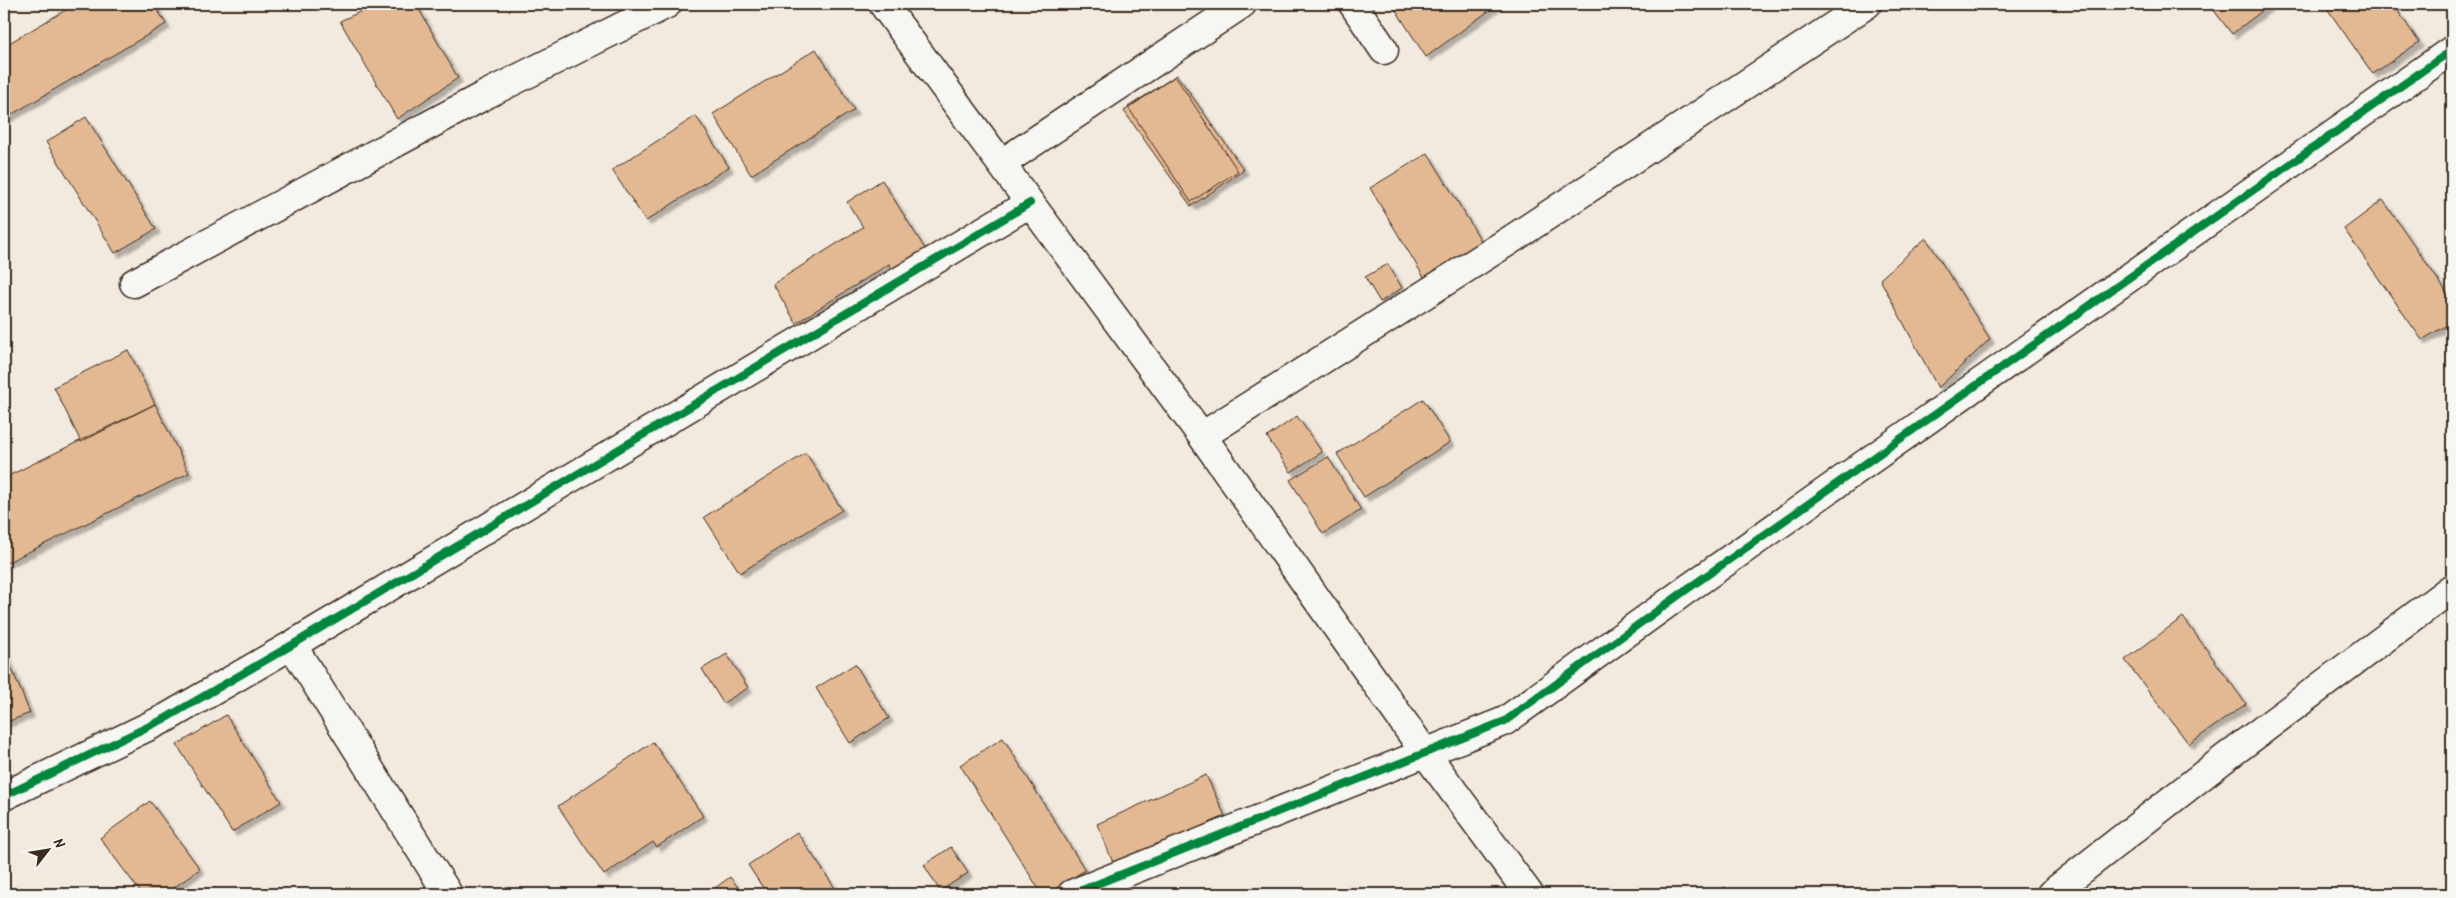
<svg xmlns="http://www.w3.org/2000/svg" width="2456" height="898" viewBox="0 0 2456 898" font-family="Kalam,sans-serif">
	<defs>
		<filter id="shadow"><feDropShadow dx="4.5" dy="4.5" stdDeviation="1" flood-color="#0004"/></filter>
	</defs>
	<rect width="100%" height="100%" fill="#f2eadf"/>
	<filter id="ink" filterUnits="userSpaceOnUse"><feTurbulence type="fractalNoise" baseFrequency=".02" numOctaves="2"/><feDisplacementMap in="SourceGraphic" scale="10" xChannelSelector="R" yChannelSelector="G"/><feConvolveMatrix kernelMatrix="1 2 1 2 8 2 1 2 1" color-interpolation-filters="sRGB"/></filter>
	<g filter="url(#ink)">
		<!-- building -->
		<path fill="#e3b993" stroke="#3b2a1e" filter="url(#shadow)" d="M76 4H154L166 24 4 119V46Z
			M377 4H416L458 78 397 119 340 21Z
			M1392 4H1498L1426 57Z
			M2209 4H2271L2232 34Z
			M2324 4H2393L2419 42 2373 74Z
			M816 49 854 110 751 175 713 114Z
			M1177 75 1244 170 1191 206 1124 111Z
			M1175 76 1238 171 1191 202 1128 107Z
			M696 116 729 167 646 221 612 170Z
			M86 117 156 229 115 253 46 142Z
			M1428 153 1483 244 1425 279 1370 188Z
			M882 180 927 252 894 272 889 264 796 323 773 284 863 227 847 202Z
			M2383 200 2452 300V322L2422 340 2344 229Z
			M1926 238 1990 339 1938 388 1880 279Z
			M1388 264 1402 288 1380 302 1365 277Z
			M128 350 155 404 81 442 54 387Z
			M1423 399 1450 442 1364 497 1337 454Z
			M155 404 189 473 4 564V478Z
			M1297 416 1322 452 1291 472 1267 437Z
			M806 453 842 510 740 573 704 517Z
			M1328 457 1361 510 1323 534 1290 480Z
			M2183 617 2246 704 2189 744 2125 660Z
			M4 650 30 713 4 723Z
			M727 654 748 688 723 703 702 669Z
			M855 664 889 718 850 743 816 688Z
			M226 715 281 802 232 832 177 745Z
			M1003 738 1085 870 1047 894H1042L960 765Z
			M653 742 703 816 657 847 653 842 604 875 558 806Z
			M1206 775 1225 816 1114 865 1097 824Z
			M150 801 200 869 165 894H142L100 838Z
			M797 832 839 894H767L748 865Z
			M951 847 968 873 940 891 924 865Z
			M730 877 743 894H707Z
			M1725 887 1731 894H1712Z"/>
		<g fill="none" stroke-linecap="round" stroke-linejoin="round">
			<defs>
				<path id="minor" d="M883 4 1202 436 1426 754 1529 894
					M1353 4 1384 50
					M1002 163 1242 4
					M134 283 487 94 667 4
					M1202 436 1512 239 1867 4
					M292 645 448 894
					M4 796 166 718 292 645 1030 203
					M1072 894 1505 721 1686 590 2452 50
					M2051 894 2225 758 2452 588"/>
			</defs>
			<!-- minor casing -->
			<use href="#minor" stroke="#3b2a1e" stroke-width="31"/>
			<!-- minor -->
			<use href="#minor" stroke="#f6f6f2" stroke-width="28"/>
			<defs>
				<path id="cycleway" d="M4 796 166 718 292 645 1030 203
					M1072 894 1505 721 1686 590 2452 50"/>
			</defs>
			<!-- cycleway casing -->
			<use href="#cycleway" stroke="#f6f6f2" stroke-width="11"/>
			<!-- cycleway -->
			<use href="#cycleway" stroke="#00873e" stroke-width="8"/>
		</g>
	</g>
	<!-- margin -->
	<rect width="2456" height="898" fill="none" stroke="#f6f6f2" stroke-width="20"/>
	<rect x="10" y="10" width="2436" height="878" fill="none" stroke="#3b2a1e" stroke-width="2" filter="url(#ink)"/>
	<!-- north arrow -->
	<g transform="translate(48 850) rotate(59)" stroke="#f6f6f2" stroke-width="4" paint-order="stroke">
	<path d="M0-4L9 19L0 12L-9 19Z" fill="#3b2a1e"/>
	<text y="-8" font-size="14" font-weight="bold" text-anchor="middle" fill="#3b2a1e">N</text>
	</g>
</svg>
